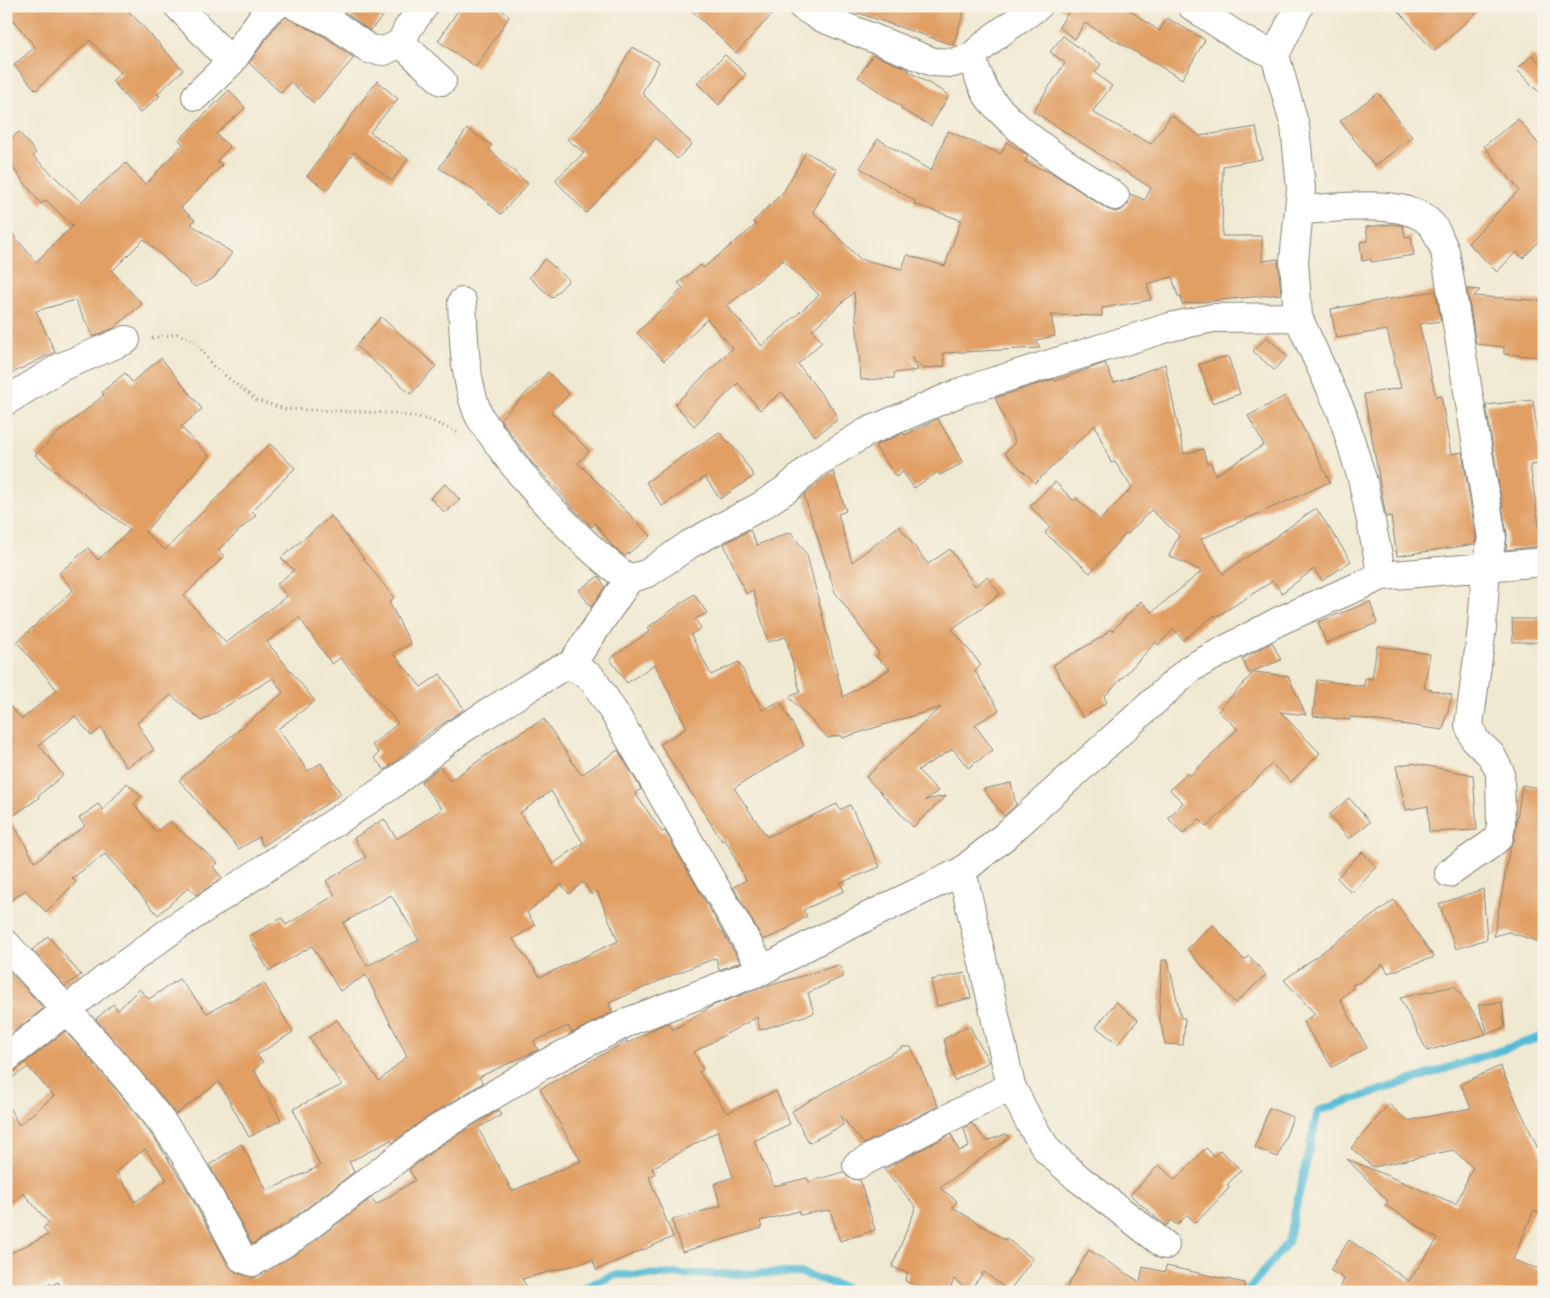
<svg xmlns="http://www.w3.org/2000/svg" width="1550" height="1298" viewBox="0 0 1550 1298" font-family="'EB Garamond',serif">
	<rect width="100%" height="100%" fill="#f7f3e8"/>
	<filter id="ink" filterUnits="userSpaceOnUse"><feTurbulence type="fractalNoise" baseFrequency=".02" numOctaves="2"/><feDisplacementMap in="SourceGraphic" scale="10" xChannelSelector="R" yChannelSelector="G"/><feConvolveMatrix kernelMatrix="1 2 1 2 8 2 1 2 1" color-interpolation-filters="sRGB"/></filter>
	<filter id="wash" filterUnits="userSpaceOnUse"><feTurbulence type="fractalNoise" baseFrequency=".0096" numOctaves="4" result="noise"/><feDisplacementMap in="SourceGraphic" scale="20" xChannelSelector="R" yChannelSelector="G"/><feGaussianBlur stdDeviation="1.12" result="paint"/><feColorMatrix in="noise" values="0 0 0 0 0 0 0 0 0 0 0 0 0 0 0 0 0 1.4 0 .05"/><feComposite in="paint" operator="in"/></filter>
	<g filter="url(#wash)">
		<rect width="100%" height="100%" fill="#f0e9d2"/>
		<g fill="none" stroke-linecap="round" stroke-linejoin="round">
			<!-- stream -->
			<path stroke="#57bcd5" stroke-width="8" d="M574 1292 614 1275 801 1273 859 1292
				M1246 1292 1288 1242 1318 1111 1544 1036"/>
		</g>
		<g id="blocks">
			<!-- building -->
			<path fill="#e19f64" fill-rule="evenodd" d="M6 6H124L183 70 157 94 160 96 140 113 112 81 121 73 90 40 36 90 14 65 35 47 6 11Z
				M348 6H391L370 31 344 11Z
				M461 6H498L509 17 476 67 438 41Z
				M687 6H780L736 53Z
				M849 6H966L953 45 849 10Z
				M1057 6H1124L1159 31 1167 18 1205 40 1182 79 1085 23 1075 39 1059 27 1068 13Z
				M1394 6H1484L1434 51Z
				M286 17 325 37 354 58 314 103 290 82 281 93 249 63 278 23Z
				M1063 36 1101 64 1095 73 1112 86 1092 112 1151 144 1171 115 1200 136 1256 127 1262 159 1223 166 1222 236H1262V261L1278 259 1281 294 1182 304 1181 296H1178L1172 277 1147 284 1151 300 1102 308V316L1051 315 1055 336 1036 340 1040 348 943 353 945 366 923 369 911 357 918 370 894 373V378L861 380 854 292 812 330 822 342 798 364 836 413V421L815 436 782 392 760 410 738 383 694 426 675 404 733 348 707 319 664 361 637 333 683 288 678 283 701 265 703 268 756 225 753 222 784 191 806 152 837 170 813 212 860 259 902 269 907 255 945 266 961 220 914 204 915 201 860 168 878 139 931 171 948 131 1001 154 1006 142 1028 155 1025 162 1054 174 1107 209 1115 212 1122 210 1128 204 1130 194 1145 200 1151 188 1033 111 1065 63 1050 52ZM783 260 819 295 762 346 727 306Z
				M632 47 659 62 642 93 692 144 677 159 656 138 586 213 555 180 584 153 567 139 601 102Z
				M725 55 746 74 719 105 697 83Z
				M873 55 909 69 908 71 949 95 931 126 901 109 902 107 858 77Z
				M1532 55 1544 67V97L1517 70Z
				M377 81 398 99 370 132 408 159 392 181 354 152 327 190 307 176Z
				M229 90 245 108 216 134 230 147 217 161 222 165 181 208 195 220 191 224 232 253 214 278 195 287 144 239 112 271 142 304 114 328 93 337 75 300 36 311 55 352 6 376V226L36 262 73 226 46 200 41 204 6 159V142L19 132 36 153 33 156 81 202 126 163 145 185 183 144 179 140Z
				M1378 93 1412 137 1375 166 1340 121Z
				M1518 119 1544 151V236L1523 258 1516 252 1497 272 1468 243 1519 190 1484 146Z
				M467 129 492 145 489 149 528 184 501 214 473 190 439 168Z
				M1392 224 1403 226 1405 237 1411 236 1414 255 1371 262V259L1362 261 1360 242 1368 241 1366 227Z
				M545 259 569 280 552 298 529 277Z
				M1467 289 1480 290 1474 296 1544 301V357L1504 354V347L1476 344Z
				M1436 291 1441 321 1419 324 1436 397 1441 396 1451 454 1462 452 1476 538 1475 544 1397 556 1391 516 1386 517 1364 394 1401 388 1387 330 1336 338 1331 309Z
				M381 317 436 366 411 394 356 346Z
				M1267 337 1287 356 1274 370 1253 351Z
				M1228 356 1240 394 1212 403 1199 364Z
				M161 358 202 409 181 427 209 456 145 532 165 550 270 444 295 468 252 511 256 515 218 550 224 556 184 596 226 643 287 596 277 584 294 570 281 558 331 516 394 598 389 602 411 644 393 653 421 687 440 674 464 709 432 731 385 770 374 758 379 753 372 745 398 723 340 658 332 664 299 617 267 642 315 701 278 729 308 771 321 763 341 794 263 846 259 837 239 849 179 780 283 693 273 678 202 721 171 695 137 723 154 750 126 767 101 728 92 736 75 716 39 745 63 775 38 796 39 798 10 818 35 862 85 826 79 818 98 804 103 810 127 783 141 796 134 804 156 832 169 821 218 863 213 867 222 878 196 895 189 887 158 915 105 854 72 878 76 882 46 912 25 890 6 904V702L22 719 57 690 17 642 73 590 59 573 88 548 98 560 130 530 35 455 58 433 104 395 102 392 125 373 132 382Z
				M1105 363 1114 383 1165 364 1184 454 1203 449 1207 464 1211 462 1215 475 1264 445 1248 416 1285 396 1298 418 1330 482 1201 539 1223 574 1316 508 1351 561 1322 581 1314 569 1282 593 1273 581 1216 617 1215 615 1183 640 1174 629 1158 645 1156 642 1104 697 1107 702 1083 718 1053 665 1102 637 1110 629 1112 631 1141 601 1152 612 1202 571 1169 556 1179 535 1151 510 1128 534 1126 533 1090 573 1045 533 1050 527 1030 506 1055 482 1074 501 1076 498 1100 520 1132 488 1115 462 1111 463 1095 425 1035 483 1005 453 1015 442 995 398 1054 379 1055 381Z
				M548 372 569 394 551 412 589 451 578 463 651 536 625 556 614 548 595 523 592 527 567 502 568 501 533 464 500 419Z
				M1533 400 1541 464 1530 465 1542 546 1506 550 1507 535 1486 405Z
				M938 419 963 463 940 475 938 472 914 488 903 472 896 477 875 446 903 433 905 435Z
				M719 432 737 451 754 476 720 499 705 477 662 506 646 482Z
				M833 471 846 511 838 514 852 562 899 526 928 564 950 549 975 586 987 577 1000 594 952 629 981 665 975 671 999 710 975 725 993 750 968 768 953 749 918 770 938 791 925 800 946 796 913 827 866 777 941 707 842 738 841 735 828 738 789 697 800 692 786 637 768 642 753 590 746 594 724 544 750 530 757 545 791 532 807 555 843 697 890 669 876 657 879 653 835 592 804 495Z
				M445 484 460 500 445 513 430 498Z
				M599 576 605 587 591 607 579 590Z
				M694 594 707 613 695 619 701 628 691 635 711 675 739 662 762 710 780 701 804 746 734 788 767 837 837 804 840 810 850 805 880 867 840 883 844 891 803 910 807 916 780 933 763 940 733 887 746 880 725 839 722 841 660 744 687 728 655 664 627 683 610 659 650 631 647 628Z
				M1370 602 1377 623 1326 643 1318 622Z
				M1512 619H1544V642H1513Z
				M1272 642 1281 660 1249 673 1242 659Z
				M1377 646 1430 654 1424 688 1452 695 1443 730 1350 717V720L1313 716 1317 680 1364 686 1365 678 1372 679Z
				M1254 672 1288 676 1306 715 1280 712 1320 753 1291 782 1272 764 1207 827 1199 819 1183 834 1168 818 1183 803 1170 790 1187 773 1190 776 1238 729 1218 711Z
				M544 719 581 775 618 750 641 789 635 793 662 832 665 831 740 962 719 970 716 958 675 974 609 1003 612 1012 572 1033 568 1026 534 1041 538 1050 479 1077 483 1083 423 1120 393 1143 391 1140 349 1162 354 1172 284 1225 252 1244 209 1165 241 1144 267 1191 320 1166 293 1109 342 1085 309 1038 337 1020 379 1081 407 1056 366 975 340 991 312 946 269 971 249 936 282 918 286 925 335 895 326 881 366 857 354 838 384 819 397 839 442 809 421 782 440 767 450 781 505 742ZM551 791 583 843 553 864 520 813ZM583 882 592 895 597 891 618 941 540 977 513 939 535 925 527 913 561 884 569 894ZM391 895 419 940 367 966 343 923Z
				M1412 763 1473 775 1477 830 1429 832 1428 806 1406 810 1396 766Z
				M1011 783 1016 805 1004 816 983 789Z
				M1522 785 1544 789V943L1508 932 1494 936 1510 847 1514 840Z
				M1349 798 1370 822 1349 839 1329 815Z
				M1362 852 1377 867 1352 893 1337 878Z
				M1483 889 1487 939 1456 949 1439 904Z
				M1394 900 1434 957 1388 973 1383 964 1360 982 1352 985 1353 988 1340 999 1367 1048 1332 1067 1303 1022 1315 1014 1284 980Z
				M1213 925 1244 960 1249 956 1266 975 1235 1003 1187 949Z
				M48 936 81 975 65 986 32 950Z
				M1162 960H1168L1181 1018H1185L1183 1045 1165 1044 1159 1016Z
				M839 965 844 976 808 993 814 1013 760 1030 757 1017 694 1052 703 1070 699 1072 727 1113 776 1091 790 1124 754 1141 774 1186 807 1178 809 1182 843 1172 849 1178 860 1180 875 1230 840 1241 830 1210 799 1215V1211L760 1221 762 1228 682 1252 672 1220 721 1206 714 1184 733 1177 718 1131 652 1168 655 1174 649 1177 673 1237 596 1270 593 1260 522 1279 530 1292H64L58 1282 51 1286 49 1283 30 1292H10L6 1283V1255L48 1235 43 1228 49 1223 23 1193 6 1208V1102L19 1125 54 1096 28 1067 6 1082V1073L16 1070 65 1031 120 1094 157 1142 185 1186 228 1265 237 1273 254 1278 302 1250 371 1198 376 1205 415 1180 409 1170 440 1146 498 1110 501 1115 478 1128 512 1191 581 1161 540 1089 627 1041 628 1043 662 1025 669 1023 673 1030 714 1005 758 989ZM145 1149 167 1180 135 1202 116 1171Z
				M8 970 44 1008 6 1038V971Z
				M965 973 971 998 937 1006 931 980Z
				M179 979 207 1013 264 983 293 1032 257 1055 263 1062 254 1070 281 1120 249 1137 219 1082 176 1114 96 1019 113 1004 118 1010 139 989 149 999Z
				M1455 986 1480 1022 1486 1034 1427 1051 1400 998Z
				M1116 1002 1138 1020 1118 1044 1096 1027Z
				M1502 1002 1505 1028 1488 1033 1478 1005Z
				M969 1025 989 1062 954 1081 944 1039Z
				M903 1047H911L938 1106 864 1144 840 1115 843 1125 809 1143 792 1111Z
				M1500 1066 1544 1162V1216L1534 1210 1513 1260 1544 1271V1292H1338L1344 1279 1330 1270 1349 1240 1409 1281 1438 1239 1385 1205 1388 1201 1347 1159 1456 1204 1473 1167 1453 1150 1373 1167 1351 1148 1389 1104 1407 1121 1471 1108 1461 1084Z
				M1269 1108 1293 1117 1278 1157 1255 1148Z
				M972 1123 986 1141 1006 1134 1009 1138 940 1188 957 1201 952 1207 1005 1240 1006 1238 1033 1259 1009 1291 984 1272 969 1291 954 1279 949 1292H931L905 1281 908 1273 892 1267 916 1207 884 1169 951 1134 959 1151 969 1147 964 1128Z
				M1206 1148 1214 1156 1220 1150 1241 1170 1227 1185 1230 1187 1196 1223 1187 1215 1177 1225 1171 1220 1166 1226 1130 1195 1159 1165 1175 1180Z
				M1089 1250 1140 1282 1143 1267 1165 1272 1166 1266 1245 1283 1244 1292H1064Z"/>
		</g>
	</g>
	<g filter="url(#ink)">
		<use href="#blocks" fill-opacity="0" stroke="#868277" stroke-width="1"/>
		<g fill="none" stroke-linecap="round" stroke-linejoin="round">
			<defs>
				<path id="minor" d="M178 6 231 62
					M296 6 333 23 369 49 384 51 401 43
					M424 6 408 28 401 43 442 81
					M802 6 820 17 933 62 953 63 971 57 994 37 1038 6
					M1192 6 1240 38 1275 55
					M1299 6 1275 55 1295 126 1301 189 1294 261 1298 317 1342 413 1363 482 1382 576
					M971 57C977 70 981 88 990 99 1022 138 1074 169 1115 196
					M196 96 231 62 267 11 276 6
					M1299 210C1334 209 1405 196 1431 224 1437 230 1441 243 1445 251L1492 538 1486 568 1482 628 1469 725 1475 740 1491 755 1500 772 1501 825 1499 837 1490 845 1449 873
					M462 302C464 339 464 376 477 411 480 420 488 429 493 436 524 483 583 547 629 579L648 573 690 544 761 506 788 488 816 463 867 432 963 391 1170 327 1213 318 1298 317
					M6 401 61 367 126 340
					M571 665 629 579
					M962 871 1011 1086 1031 1125 1048 1151 1078 1178 1165 1245
					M6 944C62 1006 121 1066 170 1133 198 1172 219 1216 242 1258L253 1262 293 1238 431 1133 539 1067 630 1021 763 970 815 942 962 871 1005 836 1191 668 1279 621 1382 576 1544 562
					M6 1058 108 977 173 929 390 786 461 730 557 670 571 665 592 678 617 717 763 970
					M857 1165 1011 1086"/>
			</defs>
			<!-- minor casing -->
			<use href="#minor" stroke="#868277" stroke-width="30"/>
			<!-- path -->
			<path stroke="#868277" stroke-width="3" stroke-dasharray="1 4" stroke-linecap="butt" d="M152 338 177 334 189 338 198 345 212 365 256 400 285 409 393 413 427 419 457 432"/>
			<!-- minor -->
			<use href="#minor" stroke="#fff" stroke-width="28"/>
		</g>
	</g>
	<!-- margin -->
	<rect width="1550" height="1298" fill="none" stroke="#f7f3e8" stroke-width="25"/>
</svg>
